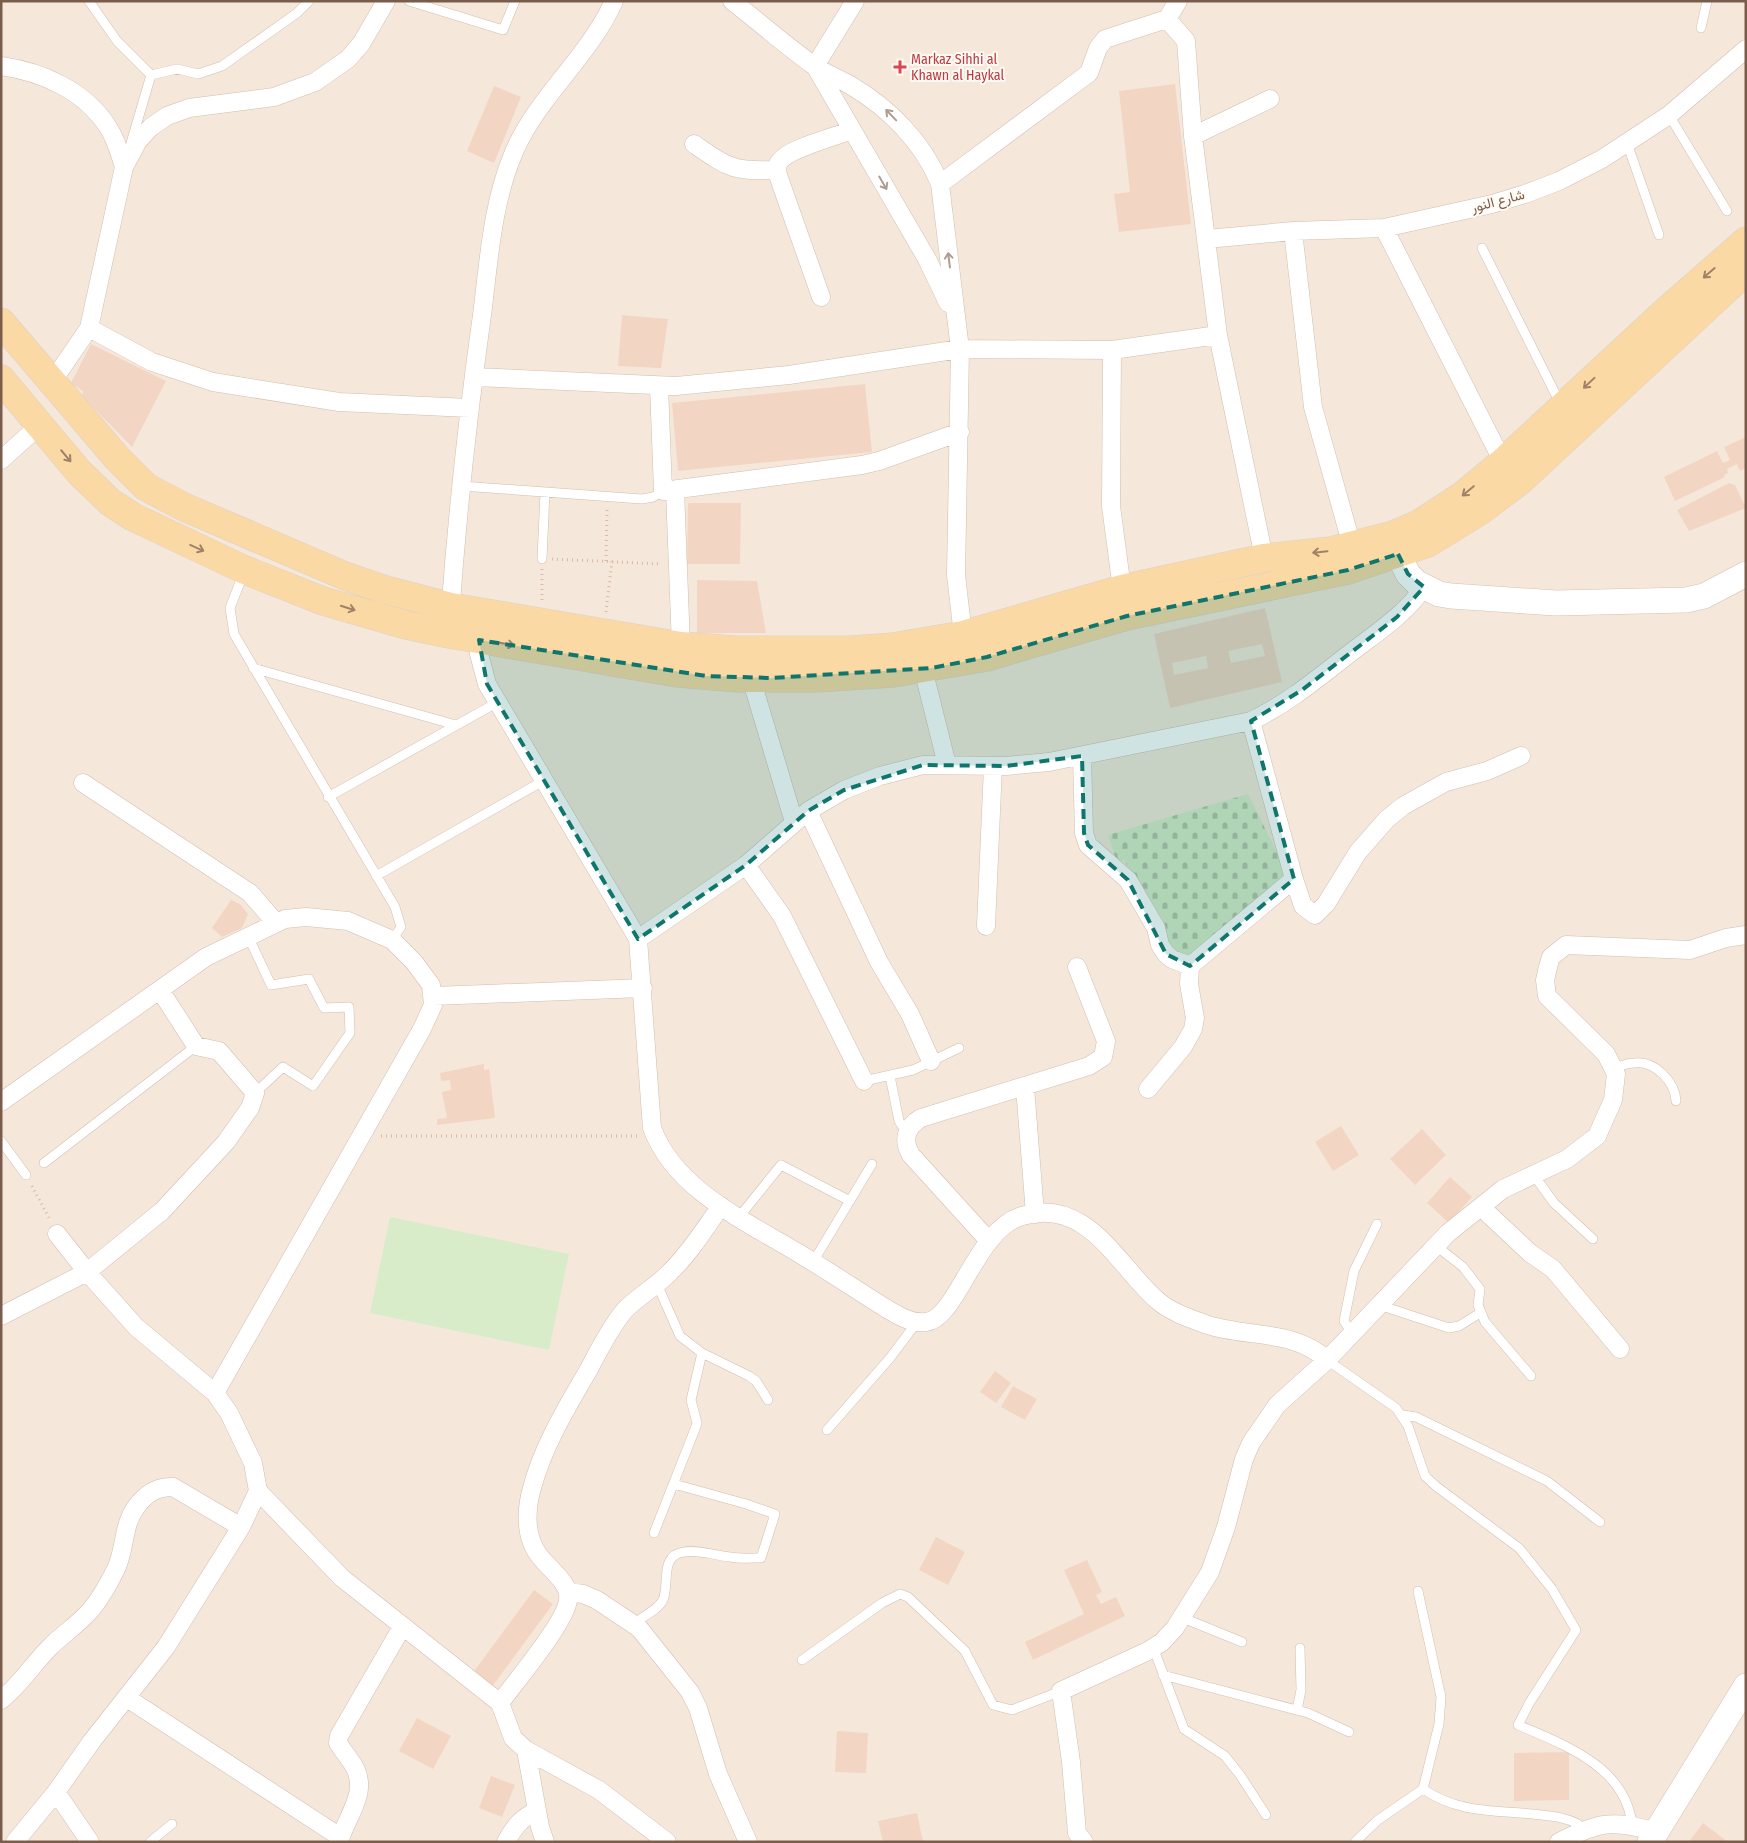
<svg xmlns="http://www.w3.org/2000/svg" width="1747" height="1843" viewBox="0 0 1747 1843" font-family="'Fira Sans Condensed',Vazirmatn,sans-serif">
	<defs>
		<pattern id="cemetery-stones" width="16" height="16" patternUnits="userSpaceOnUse" patternTransform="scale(1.25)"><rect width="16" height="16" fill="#d8ecc9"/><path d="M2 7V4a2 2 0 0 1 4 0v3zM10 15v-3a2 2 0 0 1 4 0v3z" fill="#b4c2a5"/></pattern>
	</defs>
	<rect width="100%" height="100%" fill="#fdf6ec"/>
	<!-- residential -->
	<path fill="#f5e8da" d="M1 1H1746V1842H1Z"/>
	<!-- cemetery -->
	<path fill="url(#cemetery-stones)" d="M1248 794 1285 869 1281 881 1189 955 1171 951 1164 921 1124 860 1117 862 1108 835Z"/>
	<!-- pitch -->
	<path fill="#d8ecc9" d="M390 1217 569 1254 549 1350 370 1313Z"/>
	<!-- building -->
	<path fill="#f3d5c3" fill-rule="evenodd" d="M1175 84 1191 224 1119 232 1114 194 1130 192 1119 91Z
		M494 86 521 97 494 163 467 151Z
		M622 315 668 319 661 368 618 366Z
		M91 344 166 381 132 447 82 396 83 391 71 383Z
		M865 384 872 452 678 471 672 403Z
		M1746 437V468L1740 471 1737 464 1727 469 1728 473 1724 475 1725 477 1675 501 1664 477 1717 451 1723 463 1730 460 1724 447Z
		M1729 483 1735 485 1746 508 1689 531 1677 510Z
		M688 503H741L740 564H687Z
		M697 580 757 581 766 633H697Z
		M1265 608 1282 682 1170 708 1154 634ZM1262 644 1265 656 1231 663 1228 651ZM1206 656 1208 668 1174 675 1172 663Z
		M231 900 240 904 248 914 242 928 222 937 212 928Z
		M484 1064V1070L489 1069 495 1118 437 1125V1119L447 1118 442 1092 451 1090 450 1080 441 1081 440 1073Z
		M1341 1126 1359 1155 1333 1171 1315 1142Z
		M1422 1129 1446 1155 1415 1185 1390 1159Z
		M1450 1177 1472 1197 1449 1223 1427 1203Z
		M995 1371 1011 1383 996 1403 980 1392Z
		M1013 1386 1037 1399 1025 1420 1001 1407Z
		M936 1537 965 1552 948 1585 919 1570Z
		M1087 1560 1102 1592 1096 1595 1101 1604 1116 1597 1125 1616 1033 1660 1025 1642 1084 1614 1064 1570Z
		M534 1590 553 1604 491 1688 472 1674Z
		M417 1718 451 1736 433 1769 399 1751Z
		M837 1731 868 1733 866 1773 835 1772Z
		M1569 1752V1800L1514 1801V1753Z
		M491 1776 515 1785 502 1817 479 1808Z
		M917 1813 923 1842H883L878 1821Z
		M1703 1823 1728 1842H1689Z"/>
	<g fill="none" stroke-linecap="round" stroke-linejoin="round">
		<defs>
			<path id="lane" d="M89 1 117 41 151 75
				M409 1 503 30 515 1
				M1701 28 1707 1
				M151 75 177 69 198 74 222 66 297 13 309 1
				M1669 115 1727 211
				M131 143 151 75
				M1627 143 1659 235
				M1482 248 1561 405
				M461 486 642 499 653 497 663 491
				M542 559 545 492
				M244 572 230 608 234 634 395 907 401 927 392 940
				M253 668 456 725
				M328 797 498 702
				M376 876 543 781
				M248 936 271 985 309 979 324 1008 349 1007 350 1033 313 1086 283 1067 255 1093
				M1614 1068C1621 1066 1627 1063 1634 1063 1655 1060 1675 1082 1676 1101
				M890 1076 899 1121 902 1126 908 1130
				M864 1081 913 1070 959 1048
				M1 1141 26 1175
				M44 1163 196 1046
				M1533 1174 1554 1203 1593 1239
				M739 1217 781 1165 850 1201
				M1435 1245 1463 1267 1480 1289 1478 1305 1485 1322 1531 1376
				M813 1262 872 1164
				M657 1284 680 1336 702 1353 749 1376 756 1381 768 1400
				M1379 1305 1449 1328 1459 1326 1480 1313
				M1352 1333 1344 1321 1354 1271 1377 1224
				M1327 1360 1396 1408 1408 1426 1425 1476 1437 1487 1519 1548 1552 1589 1576 1630 1530 1702 1518 1725C1565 1745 1626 1767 1632 1825
				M1403 1415 1416 1417 1547 1481 1600 1522
				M827 1430 890 1358 917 1322
				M654 1533 695 1429 697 1423 691 1400 702 1353
				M1183 1618 1242 1642
				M633 1624C642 1617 658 1610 663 1600 670 1584 659 1555 684 1552 700 1549 715 1556 730 1557 740 1559 751 1558 761 1558L775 1514 746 1504 674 1484
				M1153 1647 1184 1729 1225 1756 1240 1775 1266 1815
				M802 1660 882 1603 900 1594 908 1597 965 1651 993 1705 1012 1710 1061 1691
				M1163 1675 1308 1713 1349 1732
				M1297 1710 1301 1690 1300 1648
				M1423 1789C1458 1813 1492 1810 1533 1814 1549 1816 1563 1816 1578 1824V1832
				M150 1842 172 1824
				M1355 1842 1378 1820 1423 1789 1439 1724 1441 1697 1418 1591"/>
			<path id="street" d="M732 1C759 22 785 45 813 65 824 73 838 78 850 85 889 108 923 142 940 184L960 349 956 575 963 635
				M1167 19 1178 1
				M1 66C43 72 85 91 108 127 116 139 120 154 124 167
				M815 66 927 259 948 303
				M815 66 855 1
				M1193 136 1270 99
				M694 144C729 168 733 172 777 170
				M940 184 1089 73 1098 48 1105 39 1167 19 1186 41 1193 136 1218 335 1264 558
				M1384 228 1503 462
				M1293 231 1313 407 1352 546
				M1207 239 1293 231 1384 228 1492 204 1525 194 1559 181 1602 159 1669 115 1746 49
				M821 297 780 181C778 175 775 168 779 162 789 148 835 137 852 130
				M89 328 152 362 213 382 339 402 469 408
				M1112 350 1111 506 1122 589
				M474 377 676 386 789 375 960 349 1112 350 1218 335
				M52 382 89 328 124 167 138 141 151 127 167 116 189 108 274 97 315 82 348 59 361 44 386 1
				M659 386 663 491 862 465 879 461 960 432
				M1 460 40 425
				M675 490 681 646
				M450 616C457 515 468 415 482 315 489 260 492 203 514 152 538 96 589 57 614 1
				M480 630 479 654 487 684 638 939 652 1128C675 1190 747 1222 800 1254 830 1272 858 1291 887 1309 899 1316 912 1324 926 1322 957 1319 976 1229 1022 1216 1088 1196 1118 1267 1158 1301 1171 1312 1189 1318 1205 1324 1245 1338 1295 1329 1327 1360
				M923 669 947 765
				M751 678 794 822
				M1251 721 1294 879 1303 906 1315 915 1326 904 1358 852 1387 819 1403 806 1446 782 1487 771 1521 756
				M1082 756 1084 833 1088 845 1128 880 1156 928 1160 945 1166 954 1172 959 1190 966
				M83 783 250 893 275 922
				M808 811 879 962 910 1014 931 1061
				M746 865 782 916 864 1081
				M986 926 993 766
				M638 939 746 865 808 811 844 790 880 776 923 765 1006 766 1049 762 1251 721C1287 704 1318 678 1349 654 1376 633 1405 615 1424 587
				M434 996 643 988
				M1025 1087 1035 1214
				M1148 1089 1183 1047 1193 1029 1195 1018 1189 984 1190 966 1294 879
				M1 1102 206 957 285 919 306 917 348 921 392 940 414 962 431 985 433 1005 422 1029 215 1393
				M1481 1207 1530 1253 1553 1269 1620 1349
				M989 1241 911 1155C902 1140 906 1127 921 1118L1089 1066 1103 1057 1106 1041 1077 967
				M1 1316 87 1272 162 1211 226 1142 250 1108 255 1093 219 1051 196 1046 160 990
				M258 1491 342 1578 500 1703 513 1738 526 1750 599 1790 667 1842
				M569 1592 583 1594 597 1600 639 1628 690 1692 698 1708 718 1774 748 1842
				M127 1698 340 1837
				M1 1700C21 1684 33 1664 50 1647 61 1636 74 1627 85 1616 98 1604 108 1585 116 1569 127 1545 121 1524 140 1502 150 1491 159 1487 173 1487L241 1527
				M500 1703C515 1682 566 1622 568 1600 571 1581 544 1566 536 1551 525 1533 526 1508 532 1488 543 1446 567 1407 589 1369 599 1350 610 1328 624 1311 638 1296 656 1287 670 1272 690 1253 705 1228 721 1206
				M526 1750 540 1827 545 1842
				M56 1792 90 1842
				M15 1842 56 1792 92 1741 166 1647 241 1527 258 1491 253 1463 229 1413 215 1393 136 1327 87 1272 57 1234
				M339 1842C347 1815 369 1793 354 1766 349 1758 343 1751 338 1743L339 1736 402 1627
				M506 1842C514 1827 521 1818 537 1811
				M1084 1842 1077 1833 1071 1762 1061 1691 1148 1651 1162 1642 1175 1628 1210 1572 1226 1527 1244 1459 1251 1443 1277 1405 1327 1360 1448 1233 1503 1189 1567 1159 1597 1136 1613 1100 1616 1074 1606 1054 1547 996 1545 980 1548 967 1551 957 1566 945 1690 950 1726 938 1746 935
				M1559 1842C1600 1822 1611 1819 1656 1832"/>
			<path id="secondary" d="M1398 554 1408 574 1417 583 1439 594 1451 596 1556 603 1686 600 1704 596 1746 574
				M1650 1842 1746 1686"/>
			<path id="primary" d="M1 322 117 458 146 487 184 507 345 576 383 589 451 607 681 646 735 650H852L892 647 963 635 1122 589 1264 558 1330 551 1393 535 1417 525 1462 496 1503 462 1666 311 1746 241
				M1 379 79 472 110 502 133 517 245 570 323 601 406 625 449 634 677 673 738 678H817L894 673 987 657 1127 616 1348 570 1428 543 1480 511 1521 480 1746 271"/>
		</defs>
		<!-- lane casing -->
		<use href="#lane" stroke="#d1beb0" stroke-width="10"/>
		<!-- street casing -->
		<use href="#street" stroke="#d1beb0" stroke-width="19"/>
		<!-- secondary casing -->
		<use href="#secondary" stroke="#d6c0b0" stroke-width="26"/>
		<!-- primary casing -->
		<use href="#primary" stroke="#dad1cd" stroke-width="29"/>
		<!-- path -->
		<path stroke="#d9b8a5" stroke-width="3" stroke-dasharray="1 4" stroke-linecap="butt" d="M552 559 661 564
			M606 561 607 507
			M542 569V600
			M606 612 612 561
			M381 1136H637
			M32 1186 50 1220"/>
		<!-- lane -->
		<use href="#lane" stroke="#fff" stroke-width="9"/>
		<!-- street -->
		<use href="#street" stroke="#fff" stroke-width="18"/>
		<!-- secondary -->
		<use href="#secondary" stroke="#fff" stroke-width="25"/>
		<!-- primary -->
		<use href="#primary" stroke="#fbd9a5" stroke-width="28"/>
	</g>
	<!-- one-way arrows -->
	<defs><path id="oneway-shaft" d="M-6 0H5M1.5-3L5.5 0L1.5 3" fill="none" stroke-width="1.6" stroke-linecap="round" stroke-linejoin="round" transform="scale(1.25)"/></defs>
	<g stroke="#af9d94">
		<use href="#oneway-shaft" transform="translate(891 115) rotate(-134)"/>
		<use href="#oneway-shaft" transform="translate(883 183) rotate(60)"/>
		<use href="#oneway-shaft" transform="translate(949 260) rotate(-97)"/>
	</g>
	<g stroke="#a18267">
		<use href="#oneway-shaft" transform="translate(1709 273) rotate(139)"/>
		<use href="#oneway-shaft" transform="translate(1589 383) rotate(137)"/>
		<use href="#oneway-shaft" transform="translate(66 456) rotate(50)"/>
		<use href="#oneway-shaft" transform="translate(1468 491) rotate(140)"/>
		<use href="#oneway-shaft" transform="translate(197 548) rotate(24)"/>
		<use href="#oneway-shaft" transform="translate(1320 552) rotate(174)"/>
		<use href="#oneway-shaft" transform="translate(348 608) rotate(18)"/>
		<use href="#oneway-shaft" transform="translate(507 644) rotate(9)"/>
	</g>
	<!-- marked area -->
	<path fill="#0f766e" fill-opacity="0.2" stroke="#0f766e" stroke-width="4" stroke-dasharray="10 6" stroke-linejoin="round" d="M1398 554 1408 574 1424 587 1397 617 1302 690 1251 721 1294 879 1190 966 1166 954 1128 880 1088 845 1084 833 1082 756 1006 766 923 765 844 790 808 811 746 865 638 939 487 684 479 640 706 676 772 678 932 668 987 657 1127 616 1348 570Z"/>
	<!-- markers -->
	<path fill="#e0444e" stroke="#fffaf3" stroke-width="2" d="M897.5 59.5h5v5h5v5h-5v5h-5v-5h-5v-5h5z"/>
	<g text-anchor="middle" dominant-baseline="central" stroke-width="4" stroke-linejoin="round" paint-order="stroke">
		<!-- health labels -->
		<g font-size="14" fill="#be3a42" stroke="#fffaf3" text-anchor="start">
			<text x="911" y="59">Markaz Sihhi al<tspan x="911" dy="16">Khawn al Haykal</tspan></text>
		</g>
		<!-- street labels -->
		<g font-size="14" fill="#7a5c4d" stroke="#fffaf3">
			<text transform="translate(1498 201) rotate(-15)">شارع النور</text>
		</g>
	</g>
	<!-- border -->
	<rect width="1747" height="1843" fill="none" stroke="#7a5c4d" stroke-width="5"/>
</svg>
